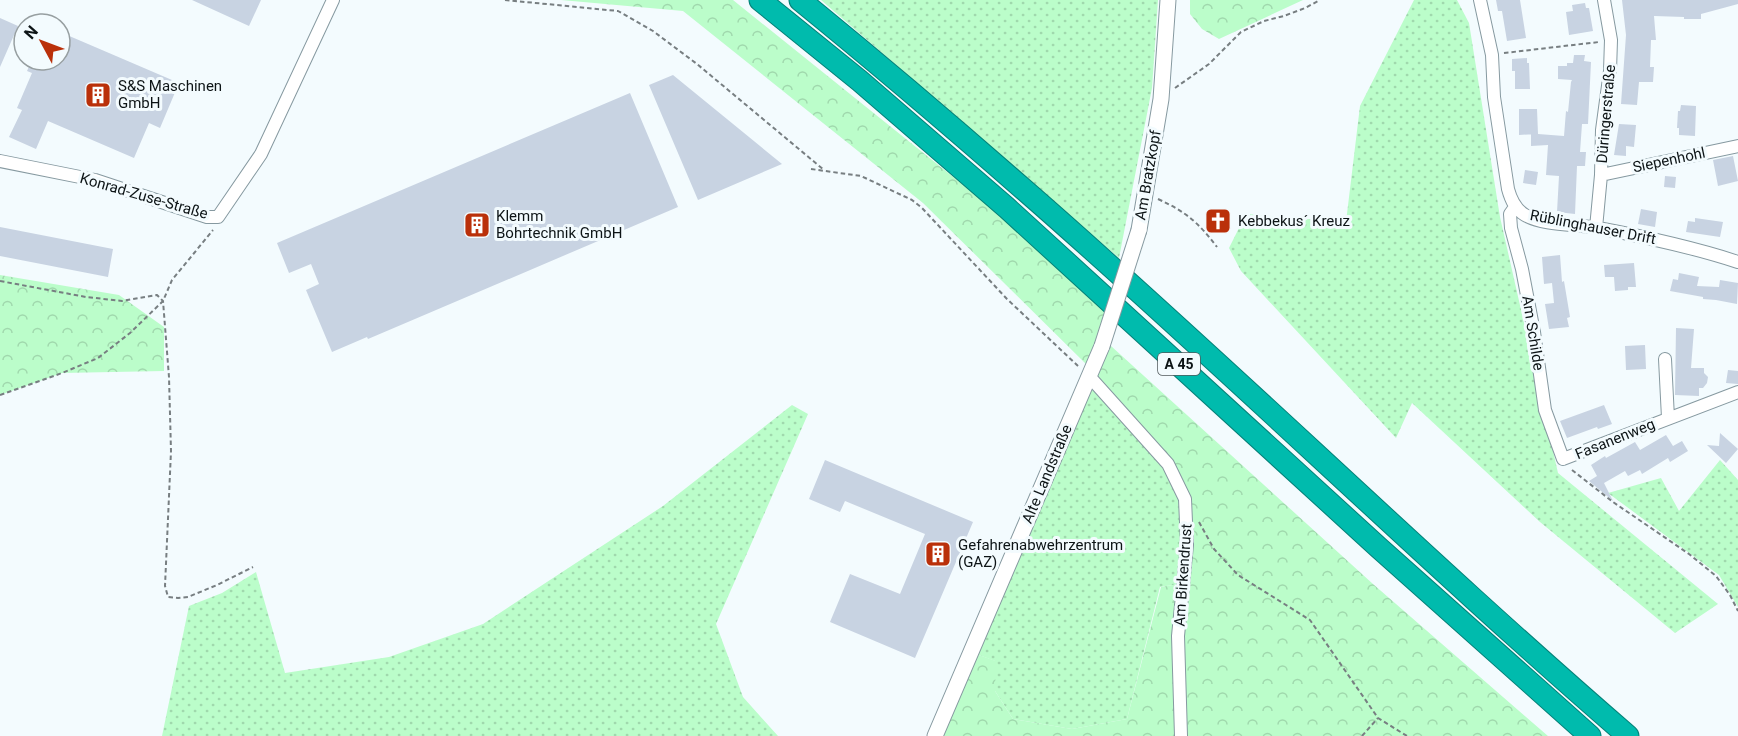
<svg xmlns="http://www.w3.org/2000/svg" width="1738" height="736" viewBox="0 0 1738 736" font-family="Roboto,sans-serif">
	<defs>
		<pattern id="grass-dots" width="8" height="8" patternUnits="userSpaceOnUse" patternTransform="scale(1.5)"><rect width="8" height="8" fill="#bbfdca"/><path d="M2 2h.1M6 6h.1" fill="none" stroke="#a0d8ad" stroke-width="1.8" stroke-linecap="round"/></pattern>
		<pattern id="forest-crowns" width="20" height="18" patternUnits="userSpaceOnUse" patternTransform="scale(1.5)"><rect width="20" height="18" fill="#bbfdca"/><path d="M2 6a3 3 0 1 1 6 0M12 15a3 3 0 1 1 6 0" fill="none" stroke="#a0d8ad"/></pattern>
	</defs>
	<rect width="100%" height="100%" fill="#f3fbfe"/>
	<!-- grass -->
	<path fill="url(#grass-dots)" d="M821 0H1158L1152 88 1119 258Z
		M1414 0H1457L1469 23 1500 217 1558 473 1718 604 1675 633 1540 522 1412 403 1396 438 1241 271 1229 248 1246 214 1346 222 1360 106Z
		M1091 384 1165 466 1182 500 1185 583 1160 587 1127 719 1072 729 1013 719 995 691V661L976 654Z
		M792 405 808 414 716 624 743 697 778 736H162L189 606 222 593 256 572 285 673 389 657 483 624 663 506Z
		M1720 460 1738 480V607L1719 575 1608 493 1661 478 1679 511Z"/>
	<!-- forest -->
	<path fill="url(#forest-crowns)" d="M561 0H733L1003 217 1107 313 1087 365 923 203 683 11Z
		M1190 0H1303L1219 39 1202 29 1190 14Z
		M0 275 119 295 164 327V371L62 373 0 395Z
		M1111 346 1373 584 1548 736H942L976 654 996 661 995 691 1013 719 1072 729 1127 719 1161 587 1190 582 1194 540 1188 500 1137 426 1097 375Z"/>
	<!-- building -->
	<path fill="#c8d3e2" d="M192 0H261L249 26Z
		M1496 0H1520L1526 38 1507 41 1502 11H1498Z
		M1622 0H1738V4L1701 14V19H1684V17L1654 16 1656 40H1651L1650 67H1654L1653 82H1639L1637 105 1621 104 1626 35Z
		M1585 3 1586 8H1589L1593 31 1569 35 1566 12 1573 11 1572 5Z
		M0 18 18 26 0 67Z
		M60 32 179 83 160 128 149 123 134 158 48 121 36 149 9 137 22 110 17 108 32 73 27 71 32 60H60Z
		M1574 55H1585L1584 61 1591 62 1588 124H1582L1580 152H1586L1585 166H1577L1575 214 1557 212 1559 176 1546 175 1548 145 1531 146V134H1536L1519 135V109H1537L1538 134 1564 136 1566 111 1568 112 1571 82 1572 80 1558 79V66H1567V63H1573Z
		M1527 58V63H1529L1530 89H1515V71H1512V59Z
		M673 75 782 164 698 200 649 85Z
		M630 93 678 207 368 339 367 337 332 352 306 290 319 284 311 264 289 273 277 243Z
		M1681 105 1696 106 1695 136 1679 135V128H1677L1678 111H1680Z
		M1619 124 1636 125 1634 147 1626 146V156L1614 155Z
		M1733 156 1738 181 1718 186 1713 160Z
		M1525 170 1538 172 1536 185 1523 183Z
		M1665 176 1676 177 1675 188 1664 187Z
		M1641 209 1657 212 1655 227 1638 224Z
		M1695 218 1723 222 1720 237 1686 232 1688 221 1695 222Z
		M0 227 113 249 108 277 0 256Z
		M1560 255 1562 282 1564 281 1570 317 1567 318 1569 327 1549 329 1545 304 1554 303 1552 283 1544 284 1542 257Z
		M1634 263 1636 287H1628V290L1615 291 1614 277H1605L1604 265Z
		M1679 273 1699 277 1697 286 1719 287 1720 280 1738 283 1737 304 1716 300 1703 299V297L1670 291 1673 279 1678 280Z
		M1676 328 1694 329 1691 368H1704V373L1708 377 1707 383 1703 388H1699V396L1675 395Z
		M1645 345 1646 369 1626 370 1625 346Z
		M1728 370 1738 371V384L1726 383Z
		M1604 405 1612 424 1598 429 1597 427 1567 438 1560 421Z
		M1720 433 1738 449 1726 463 1707 445 1719 446Z
		M1666 435 1673 446 1682 441 1688 451 1670 462 1668 458 1642 474 1640 470 1628 476 1625 471 1604 483 1613 501 1589 481 1597 476 1591 465 1605 456 1606 458 1635 442 1640 450Z
		M825 460 973 522 915 658 830 622 850 574 900 594 925 534 845 501 840 512 809 499Z"/>
	<g fill="none" stroke-linecap="round" stroke-linejoin="round">
		<defs>
			<path id="minor" d="M1480 0 1492 55 1494 97 1508 189C1511 200 1515 209 1525 215 1544 226 1576 224 1598 228 1646 237 1692 247 1738 262
				M0 161 95 180 207 217H218L261 154 333 0
				M1601 175 1738 146
				M1515 207 1510 214 1511 228 1522 269 1534 332 1545 410 1563 459 1738 392
				M1596 228 1601 175 1602 130 1610 71 1611 40 1604 0
				M1665 359 1668 418
				M1089 376 1168 464 1185 499 1187 545 1178 636 1181 736"/>
			<path id="tertiary" d="M1139 230 1161 99 1168 0
				M935 736 1102 346"/>
			<path id="motorway" d="M760 0 860 81 1007 208 1378 547 1590 736
				M800 0C875 61 948 123 1021 187 1227 366 1422 558 1628 736"/>
		</defs>
		<!-- minor casing -->
		<use href="#minor" stroke="#8699a0" stroke-width="14"/>
		<!-- tertiary casing -->
		<use href="#tertiary" stroke="#8699a0" stroke-width="17"/>
		<!-- motorway casing -->
		<use href="#motorway" stroke="#058178" stroke-width="23"/>
		<!-- path -->
		<path stroke="#777e81" stroke-width="2" stroke-dasharray="4.5 3" stroke-linecap="butt" d="M505 0 618 11 653 31 697 64 824 170
			M1504 53 1599 42
			M1175 88 1209 64 1241 32 1264 21 1284 16 1305 8 1320 0
			M811 169 861 176 912 200 922 208 1007 299 1078 366
			M1158 199C1186 212 1198 222 1217 247
			M0 281 86 297 122 301 157 295 163 301 169 377 171 451 165 586 168 597 178 598 188 597 217 585 253 567
			M0 395 62 373 98 358 130 333 163 301 172 280 213 230
			M1572 470 1613 502 1689 554 1716 576 1730 595 1738 611
			M1199 522 1214 549 1238 575 1310 620 1378 718 1407 736
			M1362 736 1378 718"/>
		<!-- minor -->
		<use href="#minor" stroke="#fff" stroke-width="12"/>
		<!-- tertiary -->
		<use href="#tertiary" stroke="#fff" stroke-width="15"/>
		<!-- motorway -->
		<use href="#motorway" stroke="#00bbad" stroke-width="21"/>
		<defs>
			<path id="tertiary-bridge" d="M1102 346 1139 230"/>
		</defs>
		<!-- tertiary-bridge casing -->
		<use href="#tertiary-bridge" stroke="#8699a0" stroke-width="17" stroke-linecap="butt"/>
		<!-- tertiary-bridge -->
		<use href="#tertiary-bridge" stroke="#fff" stroke-width="15"/>
	</g>
	<!-- icons -->
	<defs>
		<symbol id="building-square" viewBox="-11 -11 22 22"><rect x="-9" y="-9" width="18" height="18" rx="4" fill="#ba300a" stroke="#f3fbfe"/><path d="M-4-6H4V6H1V3H-1V6H-4ZM-2.5-4.3h1.7v1.8h-1.7ZM.8-4.3h1.7v1.8H.8ZM-2.5-1h1.7V.8h-1.7ZM.8-1h1.7V.8H.8Z" fill="#fff"/></symbol>
		<symbol id="church-square" viewBox="-11 -11 22 22"><rect x="-9" y="-9" width="18" height="18" rx="4" fill="#ba300a" stroke="#f3fbfe"/><path d="M-1.2-6h2.4v3.5h3.3v2.4h-3.3V6h-2.4V-.1h-3.3v-2.4h3.3Z" fill="#fff"/></symbol>
	</defs>
	<g fill-rule="evenodd">
		<use href="#building-square" x="83" y="80" width="30" height="30"/>
		<use href="#church-square" x="1203" y="206" width="30" height="30"/>
		<use href="#building-square" x="462" y="210" width="30" height="30"/>
		<use href="#building-square" x="923" y="539" width="30" height="30"/>
	</g>
	<g text-anchor="middle" dominant-baseline="central" stroke-width="6" stroke-linejoin="round" paint-order="stroke">
		<!-- shield labels -->
		<rect fill="#f3fbfe" stroke="#52595c" stroke-width="1.5" x="1158" y="353" width="42" height="22" rx="4.5"/>
		<g font-size="14" font-weight="bold" fill="#0d1416">
			<text x="1179" y="364">A 45</text>
		</g>
		<!-- poi labels -->
		<g font-size="15" fill="#0d1416" stroke="#f3fbfe" text-anchor="start">
			<text x="118" y="86">S&amp;S Maschinen<tspan x="118" dy="17">GmbH</tspan></text>
			<text x="496" y="216">Klemm<tspan x="496" dy="17">Bohrtechnik GmbH</tspan></text>
			<text x="1238" y="221">Kebbekus´ Kreuz</text>
			<text x="958" y="545">Gefahrenabwehrzentrum<tspan x="958" dy="17">(GAZ)</tspan></text>
		</g>
		<!-- street labels -->
		<g font-size="15" fill="#0d1416" stroke="#f3fbfe">
			<text transform="translate(1606 114) rotate(-85)">Düringerstraße</text>
			<text transform="translate(1669 160) rotate(-12)">Siepenhohl</text>
			<text transform="translate(1148 175) rotate(-80)">Am Bratzkopf</text>
			<text transform="translate(144 196) rotate(16)">Konrad-Zuse-Straße</text>
			<text transform="translate(1593 227) rotate(11)">Rüblinghauser Drift</text>
			<text transform="translate(1533 333) rotate(81)">Am Schilde</text>
			<text transform="translate(1615 439) rotate(-22)">Fasanenweg</text>
			<text transform="translate(1047 474) rotate(-67)">Alte Landstraße</text>
			<text transform="translate(1183 575) rotate(-86)">Am Birkendrust</text>
		</g>
	</g>
	<!-- north arrow -->
	<g transform="translate(42 42) rotate(311)"><circle r="28" fill="#f3fbfe" stroke="#979fa1" stroke-width="1.5"/>
	<path d="M0-4.5L10 22L0 15L-10 22Z" fill="#ba300a"/>
	<text y="-9" font-size="16" font-weight="bold" text-anchor="middle" fill="#0d1416">N</text>
	</g>
</svg>
